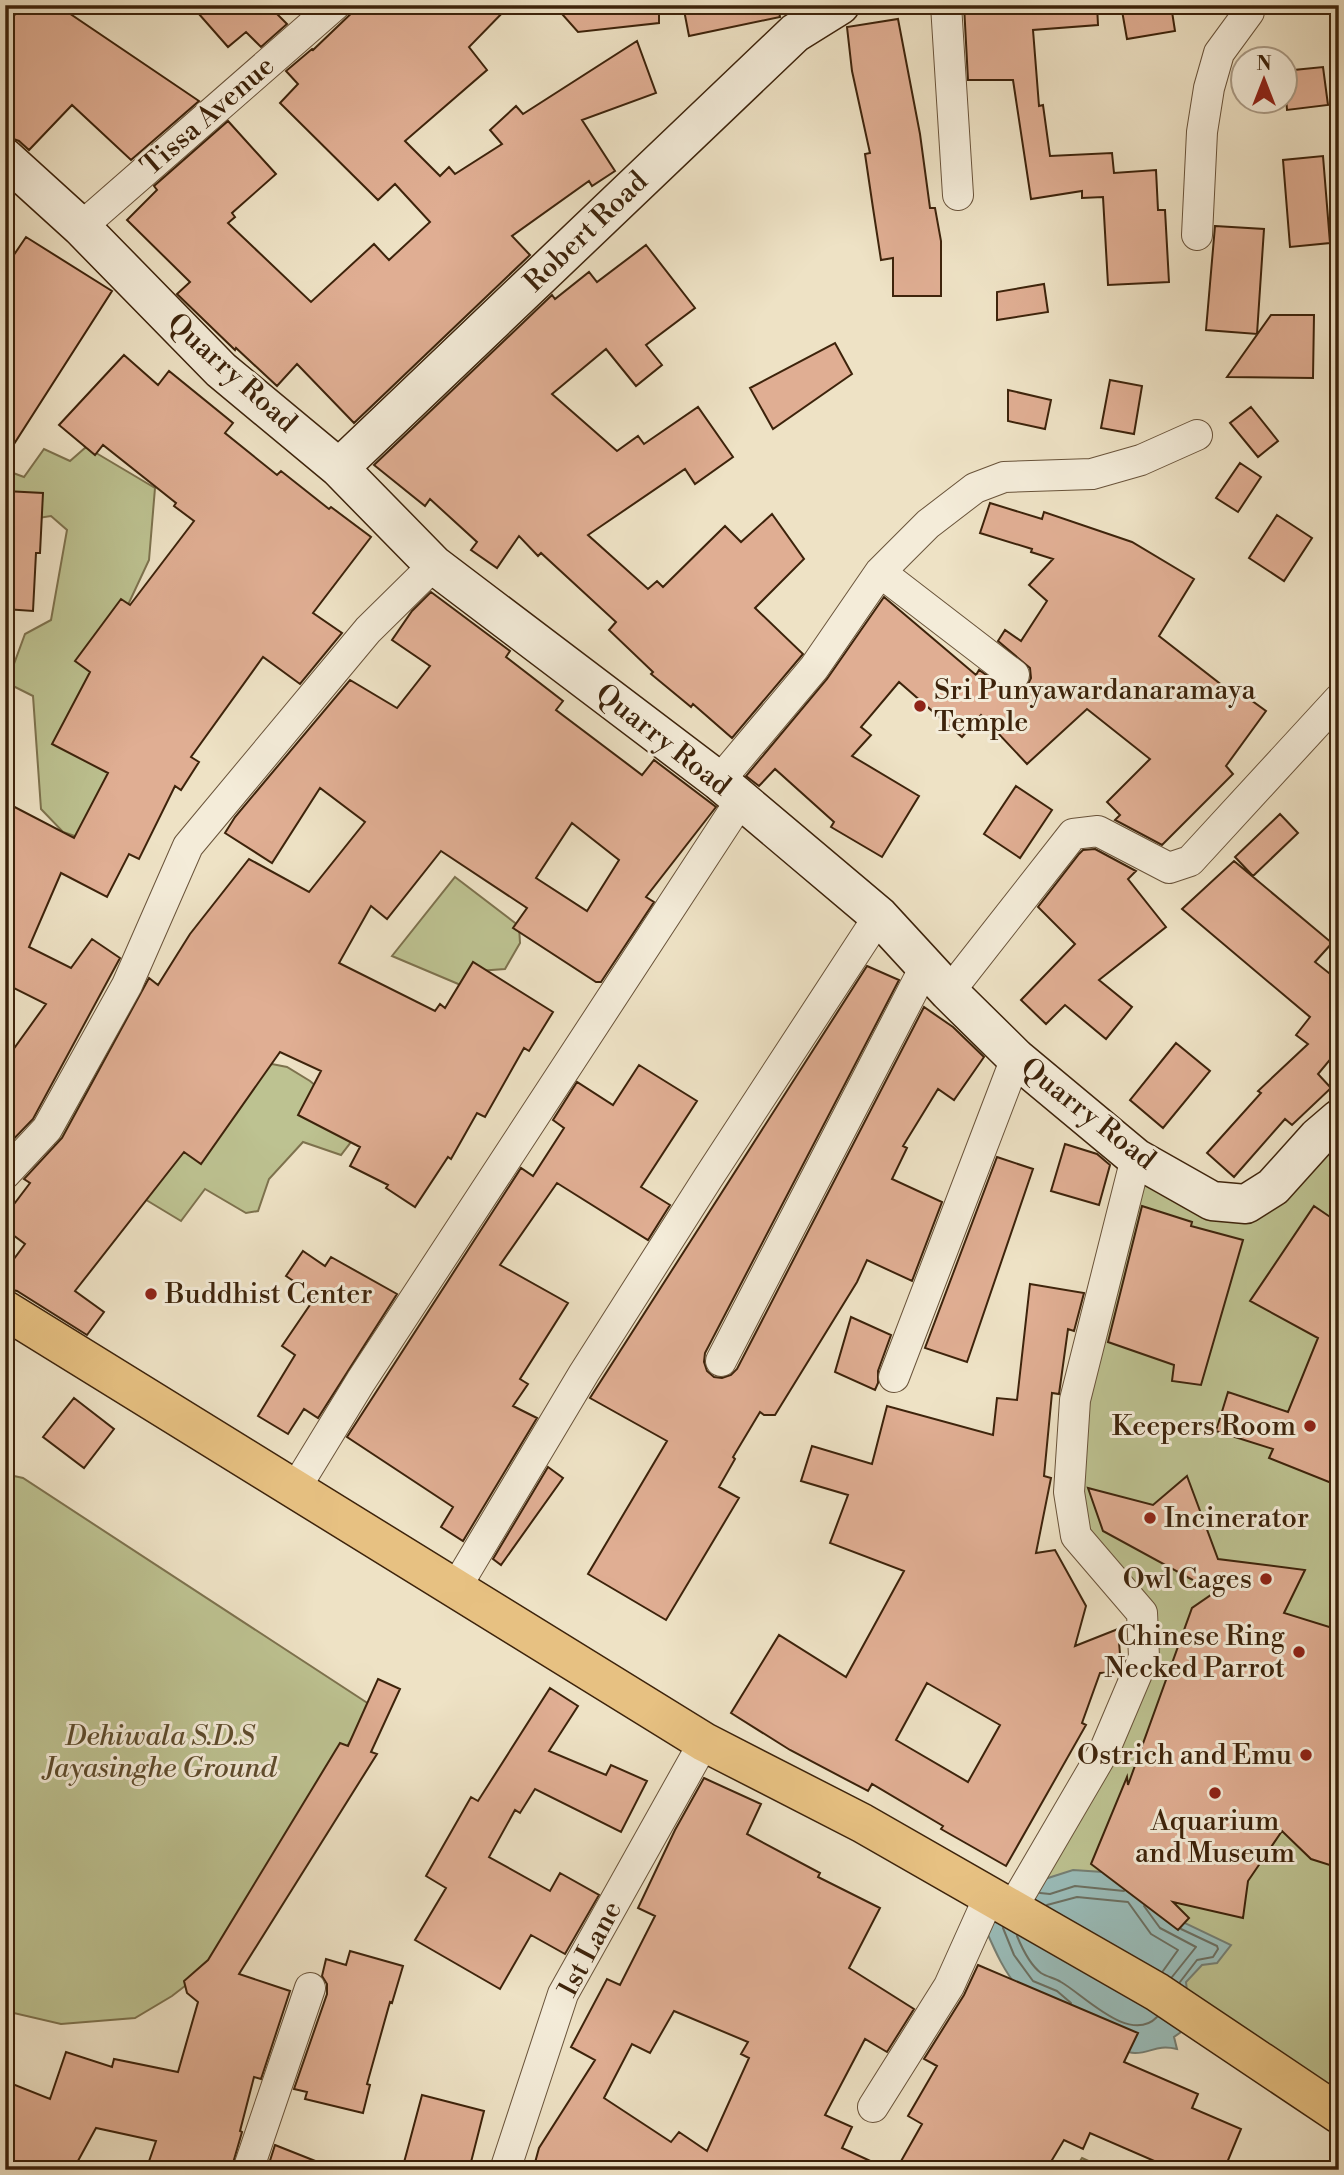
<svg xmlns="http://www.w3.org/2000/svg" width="1344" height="2175" viewBox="0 0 1344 2175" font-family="'Libre Bodoni',serif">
	<rect width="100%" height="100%" fill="#eee2c5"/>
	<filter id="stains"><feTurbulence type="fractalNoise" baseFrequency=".00286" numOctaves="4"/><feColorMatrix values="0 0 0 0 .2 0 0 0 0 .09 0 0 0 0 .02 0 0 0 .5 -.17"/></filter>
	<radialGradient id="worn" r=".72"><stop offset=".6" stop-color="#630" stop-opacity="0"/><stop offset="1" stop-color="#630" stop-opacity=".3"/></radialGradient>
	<!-- green -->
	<path fill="#bdc291" stroke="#7d724e" stroke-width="2" d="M86 447 155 488 149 560 97 671 148 713 92 842 63 832 41 809 33 696 7 683 25 634 51 620 67 530 51 516 5 523V470L24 477 44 449 70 461Z
		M455 877 519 926 520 943 505 969 478 971 463 986 392 956Z
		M87 1057 159 1103 272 1064 287 1067 310 1081 341 1107 354 1138 341 1155 303 1142 269 1179 258 1211 246 1213 205 1189 181 1221 42 1137Z
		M1339 1119V2114L1011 1910 1144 1657 1119 1587 1069 1492 1136 1158 1246 1204Z
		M5 1474 23 1478 372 1706 212 1965 172 1996 135 2018 61 2024 5 2011Z
		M1082 2158 1108 2170H1074Z"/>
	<!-- water -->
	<path fill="#9abdba" stroke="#757f74" stroke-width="2" d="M1073 1870 1103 1872 1170 1916 1231 1945 1217 1963 1202 1965 1186 1982 1191 2025 1174 2037 1177 2049C1156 2044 1152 2053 1135 2053 1118 2053 1035 2006 1022 1992 1005 1974 995 1951 985 1928L1045 1879Z"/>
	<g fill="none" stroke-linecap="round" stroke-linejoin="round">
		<!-- shore -->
		<path stroke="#6c7062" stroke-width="2" d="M1040 1893 1050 1894 1075 1886 1124 1891
			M1047 1905 1077 1897 1128 1902 1151 1934 1178 1950 1163 1971
			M1144 1906 1160 1928 1196 1947 1172 1977
			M1003 1928 1014 1955 1033 1981 1057 1991 1071 2003
			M1017 1936C1022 1948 1030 1965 1041 1973 1047 1977 1055 1978 1061 1982 1084 1995 1130 2045 1157 2017
			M1180 1982 1197 1960 1213 1957 1218 1949 1217 1946 1181 1929"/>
	</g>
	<!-- building -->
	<path fill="#e0ae93" stroke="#3d230b" stroke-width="2" fill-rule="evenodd" d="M22 5H57L199 101 131 160 72 105 29 150 19 141 5 136V28Z
		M191 5H275L272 9 287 24 261 47 246 32 228 47Z
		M360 5H510L469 47 487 70 405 141 440 176 449 167 455 174 502 144 490 130 516 106 523 114 637 41 656 93 582 120 615 171 592 186 589 181 512 236 530 255 354 423 297 364 277 386 236 348 235 350 177 294 190 282 127 220 157 190 154 186 228 121 276 174 232 213 235 217 228 223 311 302 374 244 389 260 430 222 395 184 378 200 280 103 298 84 286 71 312 49 313 50Z
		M554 5H659V23L578 32Z
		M683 5H778L780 17 689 36Z
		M964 5H1097L1098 25 1033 30 1039 106 1043 105 1050 156 1112 153 1114 173 1156 170 1158 210H1165L1169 282 1108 285 1103 197 1082 198V191L1031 199 1013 80H968Z
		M1121 5H1171L1175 31 1127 39Z
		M898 19 920 134 930 208H935L941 241V296H893V258L881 260 873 208 865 154 870 153 852 71 847 27Z
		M1323 67 1328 105 1287 110 1284 71Z
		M1323 156 1330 243 1290 247 1283 160Z
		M1215 226 1264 229 1257 334 1206 330Z
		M26 237 112 291 5 458V268Z
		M646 245 695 308 646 345 662 365 636 386 606 349 552 394 617 451 638 436 644 444 698 407 733 457 695 484 685 469 588 535 648 589 657 581 663 587 725 526 741 542 772 514 804 559 755 608 803 654 732 738 693 704 691 707 651 674 653 672 609 630 616 622 541 553 538 556 519 536 497 568 471 550 477 542 430 499 425 506 374 465 552 295 555 299 589 272 597 282Z
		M1044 284 1048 312 997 320V292Z
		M1271 315H1314L1313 378 1227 377Z
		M835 343 852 374 773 429 750 388Z
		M124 355 158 385 169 371 233 423 225 433 277 475 281 471 329 509 331 507 371 537 313 613 342 633 300 684 263 657 191 757 199 762 181 790 175 786 139 859 129 854 107 897 61 873 29 947 71 968 92 939 120 958 33 1119 5 1148V1061L46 1004 12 987 5 1002V802L74 838 108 773 52 744 90 672 75 661 121 599 130 605 194 521 174 506 176 503 103 445 95 455 59 425Z
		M1110 380 1142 386 1134 434 1101 428Z
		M1008 390 1051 400 1045 429 1008 421Z
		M1251 407 1278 441 1258 457 1230 423Z
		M1240 463 1261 477 1238 512 1216 498Z
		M5 491 43 493 40 553H36L33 611 5 609Z
		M990 503 1042 519 1044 512 1132 542 1194 579 1159 636 1227 689 1230 685 1266 711 1226 766 1233 774 1162 845 1115 820 1120 815 1107 802 1150 759 1087 709 1027 764 981 715 962 737 899 682 861 727 871 735 852 756 919 796 882 857 831 827 834 822 775 769 759 786 746 776 827 679 884 597 976 675 979 670 1011 692 1020 691 1027 686 1031 678 1030 668 998 641 1005 630 1021 641 1047 601 1029 585 1053 559 1031 552 1032 549 980 533Z
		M1277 515 1312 538 1284 581 1249 558Z
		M431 592 510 651 506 657 563 701 556 710 642 775 654 760 716 807 646 897 654 902 601 982H596L513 928 527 908 441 851 387 919 371 906 339 963 435 1011 440 1004 445 1008 473 962 553 1012 529 1051 524 1048 485 1117 477 1113 451 1159 448 1157 415 1207 386 1188 388 1185 350 1166 360 1147 298 1115 321 1071 280 1052 201 1164 184 1152 75 1291 104 1312 87 1335 17 1291 5 1288V1271L25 1244 5 1229V1216L30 1183 24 1179 62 1138 149 978 158 985 190 934 249 859 309 892 365 822 320 788 272 863 225 833 235 817 350 680 397 708 430 666 392 640 412 611ZM572 823 619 860 587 911 536 878Z
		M1016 786 1052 810 1020 858 984 834Z
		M1280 814 1298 833 1253 876 1235 857Z
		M1095 849 1136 871 1128 879 1166 927 1099 980 1132 1007 1106 1039 1065 1005 1046 1024 1021 1000 1075 944 1038 907 1079 854 1083 850Z
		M1234 861 1332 943 1315 962 1339 981V1049L1318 1074 1331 1088 1292 1125 1285 1119 1234 1177 1207 1153 1261 1093 1258 1091 1308 1044 1296 1035 1310 1017 1182 909Z
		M867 966 899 980 705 1353 704 1362 707 1371 714 1377 722 1378 731 1375 737 1369 924 1007 953 1027 984 1057 954 1100 938 1089 903 1146 907 1148 892 1179 942 1202 912 1281 867 1260 857 1282 775 1415H764L760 1412 733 1457 735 1459 719 1487 739 1498 666 1620 588 1574 667 1441 590 1398Z
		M1176 1043 1210 1071 1163 1128 1130 1100Z
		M639 1065 697 1101 641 1187 670 1205 648 1240 557 1183 500 1265 568 1303 520 1379 528 1384 513 1406 537 1418 463 1541 441 1527 453 1507 347 1437 521 1168 533 1176 564 1128 553 1120 577 1082 613 1105Z
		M1065 1144 1097 1154 1110 1165 1099 1205 1051 1191Z
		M997 1157 1033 1169 967 1362 925 1348Z
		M1142 1206 1192 1222 1191 1226 1243 1240 1201 1385 1172 1381 1174 1365 1108 1342Z
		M1314 1206 1339 1223V1486L1269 1458 1273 1449 1216 1431 1228 1392 1288 1412 1318 1338 1250 1301Z
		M303 1251 325 1266 331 1257 397 1294 318 1418 304 1409 288 1434 258 1416 295 1355 282 1346 316 1296 286 1276Z
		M1030 1284 1084 1293 1074 1331 1068 1329 1059 1394 1052 1393 1044 1476 1051 1478 1036 1553 1055 1550 1086 1606 1075 1646 1118 1629 1121 1667 1118 1672 1100 1673 1082 1723 1086 1725 1006 1866 941 1829 943 1826 872 1784 868 1791 790 1750 731 1713 779 1635 846 1677 904 1571 830 1543 848 1495 801 1481 812 1446 872 1464 887 1406 993 1435 997 1398 1017 1400ZM927 1683 1000 1725 968 1782 896 1740Z
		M851 1317 891 1335 878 1371V1383L875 1390 835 1372Z
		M74 1398 114 1429 84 1468 43 1437Z
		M548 1467 563 1478 501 1565 493 1559Z
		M1187 1476 1218 1559 1305 1570 1284 1613 1339 1630V1868L1311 1859 1282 1831 1248 1881 1243 1918 1173 1902 1189 1918 1178 1930 1091 1864 1127 1777 1128 1785 1192 1608 1215 1592 1103 1531 1088 1488 1153 1505Z
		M378 1679 400 1689 371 1752 377 1754 239 1974 290 1991 261 2079 254 2077 240 2131 242 2132 231 2170H146L156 2141 96 2128 73 2170H5V2081L50 2099 66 2052 112 2067 114 2059 178 2072 198 2002 187 1993 184 1981 208 1960 340 1743 348 1746Z
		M550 1688 578 1706 549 1751 606 1775 611 1765 647 1781 621 1832 535 1789 520 1813 515 1810 489 1857 550 1891 560 1873 599 1895 565 1954 531 1935 500 1989 415 1940 446 1888 426 1876 471 1797 478 1801Z
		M704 1778 761 1804 747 1834 820 1873 818 1877 880 1908 849 1968 914 2009 887 2052 865 2039 825 2115 852 2127 842 2148 890 2170H533L539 2148 595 2060 571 2047 607 1979 620 1985 655 1916 638 1908 675 1830ZM674 2011 748 2042 741 2054 749 2058 707 2151 679 2132 671 2142 604 2098 632 2044 650 2053Z
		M350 1951 403 1966 392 2003 390 2002 367 2084 370 2085 363 2113 305 2099 307 2092 294 2089 327 1994V1984L322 1976 326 1959 346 1965Z
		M978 1965 1138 2033 1124 2062 1198 2094 1192 2108 1241 2129 1224 2170H1175L1090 2133 1083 2149 1064 2140 1046 2170H896L922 2124 908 2116 937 2066 924 2059 964 1995Z
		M422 2095 484 2111 469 2170H402Z
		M275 2145 333 2168V2170H267Z"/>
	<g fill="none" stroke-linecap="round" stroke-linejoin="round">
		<defs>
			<path id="street" d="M946 5 958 195
				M81 227 335 5
				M1197 235 1202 132 1209 88 1219 53 1249 12 1250 5
				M880 572 1014 675
				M719 781 814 668 880 572 928 524 975 488 1004 477 1092 474 1141 460 1197 435
				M949 992 1073 834 1098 831 1169 868 1190 861 1339 699
				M5 1174 47 1129 127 985 188 846 368 630 434 565
				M721 1361 925 967
				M894 1377 1016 1058
				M295 1489 361 1381 741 800
				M455 1589 584 1373 708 1178 879 916
				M1011 1910 1105 1749 1144 1657 1142 1613 1076 1536 1069 1492 1075 1400 1136 1158
				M873 2107 949 1986 989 1897
				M248 2170 310 1988
				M505 2170 563 1994 704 1742"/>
			<path id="secondary" d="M5 158 81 227 221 370 339 468 434 565 719 781 879 916 949 992 1016 1058 1136 1158 1212 1201 1246 1204 1273 1187 1318 1137 1339 1119
				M339 468 795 33 840 5"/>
			<path id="primary" d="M5 1310 704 1742 862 1823 1157 1992 1339 2114"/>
		</defs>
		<!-- street casing -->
		<use href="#street" stroke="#69533a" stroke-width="32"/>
		<!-- secondary casing -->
		<use href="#secondary" stroke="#3d230b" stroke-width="41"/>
		<!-- primary casing -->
		<use href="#primary" stroke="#3d230b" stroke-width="41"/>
		<!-- street -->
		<use href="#street" stroke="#f4ecd9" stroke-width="30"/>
		<!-- secondary -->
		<use href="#secondary" stroke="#f4ecd9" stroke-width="38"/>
		<!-- primary -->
		<use href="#primary" stroke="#e7c182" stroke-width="38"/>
	</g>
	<!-- markers -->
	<g fill="#8f2418" stroke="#f4ecd9" stroke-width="2.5">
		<circle cx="920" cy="706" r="7"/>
		<circle cx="151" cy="1294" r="7"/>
		<circle cx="1310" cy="1426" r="7"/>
		<circle cx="1150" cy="1518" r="7"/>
		<circle cx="1266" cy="1579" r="7"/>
		<circle cx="1299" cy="1652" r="7"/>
		<circle cx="1306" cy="1755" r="7"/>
		<circle cx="1215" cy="1793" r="7"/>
	</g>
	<g text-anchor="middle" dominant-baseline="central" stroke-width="6" stroke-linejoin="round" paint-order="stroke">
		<!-- street labels -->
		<g font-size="28" fill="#3d230b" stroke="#f4ecd9">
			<text transform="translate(208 116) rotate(-41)">Tissa Avenue</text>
			<text transform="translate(586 232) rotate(-44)">Robert Road</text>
			<text transform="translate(232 373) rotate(42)">Quarry Road</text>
			<text transform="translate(663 740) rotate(38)">Quarry Road</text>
			<text transform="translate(1088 1114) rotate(38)">Quarry Road</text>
			<text transform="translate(590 1949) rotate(-62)">1st Lane</text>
		</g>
		<!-- poi labels -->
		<g font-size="28" fill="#3d230b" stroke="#f4ecd9" text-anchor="end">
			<text x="934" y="690" text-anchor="start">Sri Punyawardanaramaya<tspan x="934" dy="32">Temple</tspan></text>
			<text x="165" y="1294" text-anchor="start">Buddhist Center</text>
			<text x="1296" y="1426">Keepers Room</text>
			<text x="1164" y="1518" text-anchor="start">Incinerator</text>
			<text x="1252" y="1579">Owl Cages</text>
			<text x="1285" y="1636">Chinese Ring<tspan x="1285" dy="32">Necked Parrot</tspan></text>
			<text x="1292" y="1755">Ostrich and Emu</text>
			<text x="1215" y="1821" text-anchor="middle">Aquarium<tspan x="1215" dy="32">and Museum</tspan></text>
		</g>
		<!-- park labels -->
		<g font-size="28" font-style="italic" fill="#5d4b2c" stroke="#f4ecd9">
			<text x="160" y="1736">Dehiwala S.D.S<tspan x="160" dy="32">Jayasinghe Ground</tspan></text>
		</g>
	</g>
	<!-- margin -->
	<rect width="1344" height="2175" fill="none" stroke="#eee2c5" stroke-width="28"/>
	<rect x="7" y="7" width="1330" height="2161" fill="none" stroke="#3d230b" stroke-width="3.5"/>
	<rect x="14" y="14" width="1316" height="2147" fill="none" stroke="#3d230b" stroke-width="2"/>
	<!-- north arrow -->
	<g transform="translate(1264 80)"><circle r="33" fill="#f4ecd9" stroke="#ab9c87" stroke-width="2"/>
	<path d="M0-5L12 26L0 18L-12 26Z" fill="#8f2418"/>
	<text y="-10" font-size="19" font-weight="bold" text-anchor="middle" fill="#3d230b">N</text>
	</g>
	<rect width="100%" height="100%" filter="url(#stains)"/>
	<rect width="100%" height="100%" fill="url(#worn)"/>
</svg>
